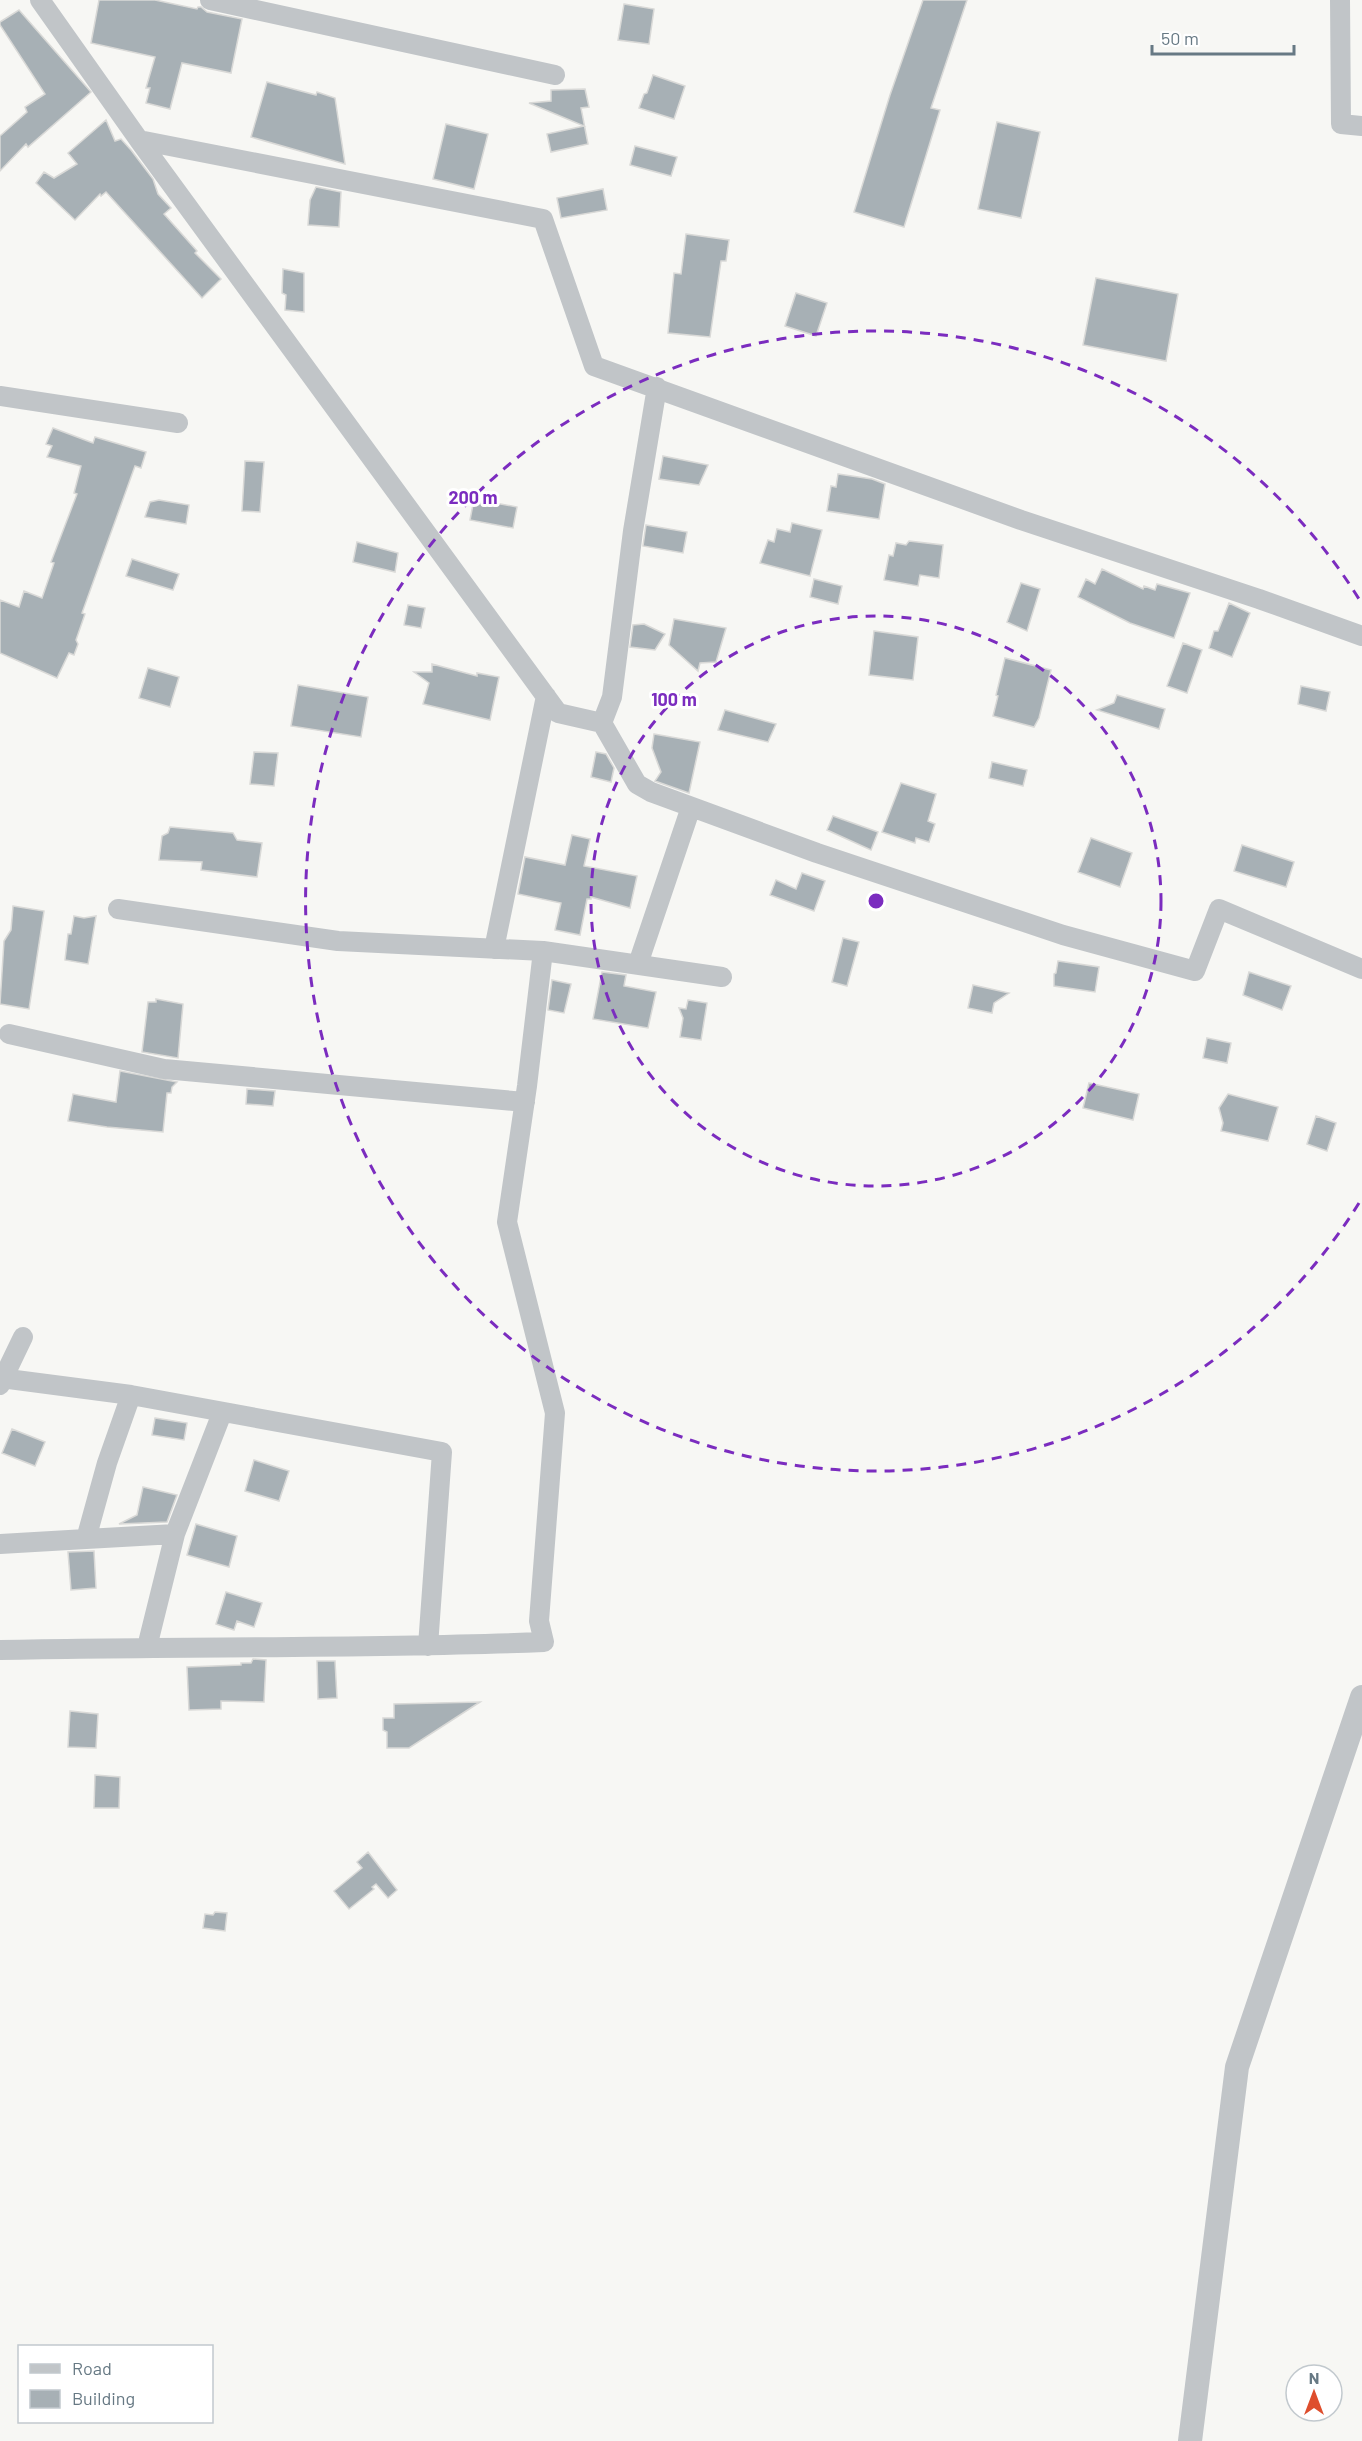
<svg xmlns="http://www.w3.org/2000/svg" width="1362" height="2441" viewBox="0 0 1362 2441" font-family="Barlow,sans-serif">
	<rect width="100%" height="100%" fill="#f7f7f4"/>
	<!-- building -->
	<path fill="#a7b0b5" stroke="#d9d9d7" stroke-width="1.5" d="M99 0H155L197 9 198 7H201L207 12 242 19 231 73 182 63 170 109 146 103 150 88H146L155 57 91 43Z
		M923 0H967L931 108 940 110 904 227 854 212 890 95Z
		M624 4 654 9 649 44 618 40Z
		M19 10 91 92 28 147 26 144 0 171V136L27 112 25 107 45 94 0 25V22Z
		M653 75 685 86 674 119 639 108 644 94 647 93Z
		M267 82 316 95 317 92 335 98 345 164 251 137Z
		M585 89 589 107 581 108 588 144 551 152 547 134 584 126 529 103 551 101V90Z
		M106 120 115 141 121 139 131 150 153 179 158 194 171 208 164 214 197 251 195 253 221 279 202 298 106 192 101 196 100 194 75 220 36 183 44 172 54 178 77 164 68 153Z
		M997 122 1040 132 1021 218 978 209Z
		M446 124 488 134 474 189 433 179Z
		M635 146 677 157 671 176 630 165Z
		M316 187 341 192 339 227 308 225 310 200Z
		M603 189 607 210 561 218 557 198Z
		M686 234 729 240 726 261H721L710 337 668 333 674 273 681 274Z
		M283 269 304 273V312L285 310 286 295 282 293Z
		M1096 278 1178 294 1166 361 1083 345Z
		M796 293 827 303 816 336 785 326Z
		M53 428 93 443 95 437 146 452 141 468 135 466 82 613 85 614 76 640 78 644 74 655 69 653 57 678 0 653V600L19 607 24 591 42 598 54 563 51 562 77 494 74 493 81 466 47 457 52 446 46 444Z
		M663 456 708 465 699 485 659 479Z
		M245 461 264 462 260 512 242 511Z
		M838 474 872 479 885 484 879 519 827 511 831 486 836 487Z
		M474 499 517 507 513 528 470 520Z
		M159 500 189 505 186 524 145 517 150 502Z
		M792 523 822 530 810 576 760 563 768 540 774 542 777 529 790 532Z
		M646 525 687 532 683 553 643 546Z
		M909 541 943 545 939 578 920 575 918 586 884 580 889 555 893 556 896 543 906 545Z
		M357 542 398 553 395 572 353 562Z
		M132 559 179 574 173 590 126 576Z
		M1102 569 1143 589 1144 586 1155 590 1157 584 1190 593 1174 638 1130 623 1078 597 1086 579 1095 584Z
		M814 579 842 586 838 604 810 597Z
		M1021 583 1040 589 1027 631 1007 622Z
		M1229 603 1250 613 1232 657 1209 648 1214 631H1218Z
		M408 605 425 608 421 628 404 625Z
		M674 619 726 628 716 662 700 663 698 671 669 645Z
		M644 624 665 634 655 650 630 647 633 625Z
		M874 631 918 637 913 680 869 675Z
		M1183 643 1202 650 1187 693 1167 686Z
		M1005 658 1051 670 1039 718 1034 727 993 716 998 696 996 695Z
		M432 664 477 676V673L499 677 490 720 423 704 429 683 414 672H432Z
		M148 668 179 677 170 707 139 698Z
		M298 685 368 697 361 737 291 726Z
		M1301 686 1330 692 1326 711 1298 704Z
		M1117 695 1165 709 1159 729 1097 710 1114 703Z
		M725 710 776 724 768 742 718 730Z
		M654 734 700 742 689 793 655 781 661 772 652 748Z
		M254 752 278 753 274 786 250 784Z
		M596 752 606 754 614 768 611 782 591 777Z
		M992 762 1027 770 1023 786 989 778Z
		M901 783 936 794 928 821 935 824 929 842 916 838 915 843 882 832Z
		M833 816 878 832 871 850 827 830Z
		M170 827 233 833 237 840 262 843 257 877 201 870 202 862 159 860 162 836 168 833Z
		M572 835 590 839 584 866 637 876 630 908 591 897V899H587L580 935 555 930 561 903 518 894 525 857 565 865Z
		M1091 838 1132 853 1120 887 1078 872Z
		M1242 845 1294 862 1286 887 1234 871Z
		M802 873 825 881 814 911 770 895 776 880 796 889Z
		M13 906 44 911 29 1009 0 1004 4 941 11 930Z
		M74 916 84 918 96 916 88 964 65 960 68 934H71Z
		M843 938 859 942 847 986 832 982Z
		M1058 961 1099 967 1095 992 1054 986V974L1056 973Z
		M602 972 626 975 624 986 656 992 648 1028 593 1019Z
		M1249 972 1291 986 1282 1010 1243 995Z
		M552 980 571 984 564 1013 548 1010Z
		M973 985 1009 993 994 1003 992 1013 968 1008Z
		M156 999 183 1004 178 1058 142 1052 148 1002H156Z
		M688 1000 707 1003 701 1040 680 1037 683 1018 679 1008 686 1009Z
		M1207 1038 1231 1043 1227 1063 1203 1058Z
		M120 1071 177 1082 172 1087 171 1093H167L163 1132 107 1127 68 1121 73 1094 116 1102Z
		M1089 1083 1139 1094 1133 1120 1083 1108Z
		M247 1089 275 1091 273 1106 246 1104Z
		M1228 1094 1278 1107 1268 1141 1221 1131 1223 1123 1219 1108Z
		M1316 1116 1336 1123 1327 1151 1307 1144Z
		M155 1418 187 1423 184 1440 152 1435Z
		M12 1429 45 1442 35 1466 2 1453Z
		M254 1460 289 1471 279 1501 245 1491Z
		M143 1487 177 1495 167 1522 119 1524 137 1515Z
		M196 1524 237 1536 229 1567 187 1555Z
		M94 1551 96 1588 71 1590 68 1552Z
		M226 1592 262 1603 254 1627 237 1621 234 1630 216 1624Z
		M253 1659 266 1660 264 1702 221 1701V1709L189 1710 187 1667 241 1665V1663H251Z
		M317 1661H335L337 1698 318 1699Z
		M480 1702 409 1748H387V1732L383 1730V1718H394V1704Z
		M70 1711 98 1714 96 1748 68 1747Z
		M95 1775 120 1777 119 1808H94Z
		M368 1852 397 1890 388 1898 376 1884 372 1887 374 1889 349 1909 334 1891 362 1868 357 1862Z
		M215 1912 227 1913 225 1931 203 1928 205 1914 213 1915Z"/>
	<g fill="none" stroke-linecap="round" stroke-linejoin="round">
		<!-- minor -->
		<path stroke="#c1c5c8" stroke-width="20" d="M40 0 139 140 543 219 594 366 1021 520 1259 599 1362 636
			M210 0 555 75
			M1340 0 1341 124 1362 126
			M139 140 558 713 602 723 637 784 651 792 817 853 1063 935 1195 971 1219 909 1362 969
			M0 396 178 423
			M602 723 612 697 633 531 657 387
			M118 909 338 941 543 951 722 977
			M494 949 546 696
			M638 964 691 807
			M9 1034 164 1069 525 1102
			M0 1378 131 1395 442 1452 428 1646
			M0 1385 23 1337
			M86 1539 175 1534 222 1413
			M0 1544 86 1539 107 1463 131 1395
			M147 1647 175 1534
			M0 1650C181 1646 363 1649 544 1642L539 1621 555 1413 507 1222 527 1086 543 951"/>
		<!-- tertiary -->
		<path stroke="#c1c5c8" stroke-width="24" d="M1190 2441 1237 2067 1362 1697"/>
	</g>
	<!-- distance rings -->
	<g fill="none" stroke="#7b2cbf" stroke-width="3" stroke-dasharray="10 8">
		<circle cx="876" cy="901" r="285"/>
		<path d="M1359 1203A570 570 0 1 1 1359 599"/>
	</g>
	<circle cx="876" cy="901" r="9" fill="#7b2cbf" stroke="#fff" stroke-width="3"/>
	<g font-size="18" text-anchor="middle" font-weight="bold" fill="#7b2cbf" stroke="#fff" stroke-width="6" stroke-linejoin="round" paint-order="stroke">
		<text x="473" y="504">200 m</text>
		<text x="674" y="706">100 m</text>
	</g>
	<!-- legend -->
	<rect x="18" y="2345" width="195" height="78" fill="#ffffff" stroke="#c2c9ce" stroke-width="1.5"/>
	<rect x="30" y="2364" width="30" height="9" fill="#c1c5c8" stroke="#c2c9ce" stroke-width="1.5"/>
	<text x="72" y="2375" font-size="18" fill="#677984">Road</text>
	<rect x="30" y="2390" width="30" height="18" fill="#a7b0b5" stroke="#c2c9ce" stroke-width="1.5"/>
	<text x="72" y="2405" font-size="18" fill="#677984">Building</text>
	<!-- north arrow -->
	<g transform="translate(1314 2393)"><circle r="28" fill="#ffffff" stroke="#c2c9ce" stroke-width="1.5"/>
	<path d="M0-4.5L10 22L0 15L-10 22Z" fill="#de4e2d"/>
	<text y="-9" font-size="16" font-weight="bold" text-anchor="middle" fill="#677984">N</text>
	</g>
	<!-- scale -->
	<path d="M1152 45v9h142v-9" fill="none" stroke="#677984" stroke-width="3"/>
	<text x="1161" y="45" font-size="18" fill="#677984" stroke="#ffffff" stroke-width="4.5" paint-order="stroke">50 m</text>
</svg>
